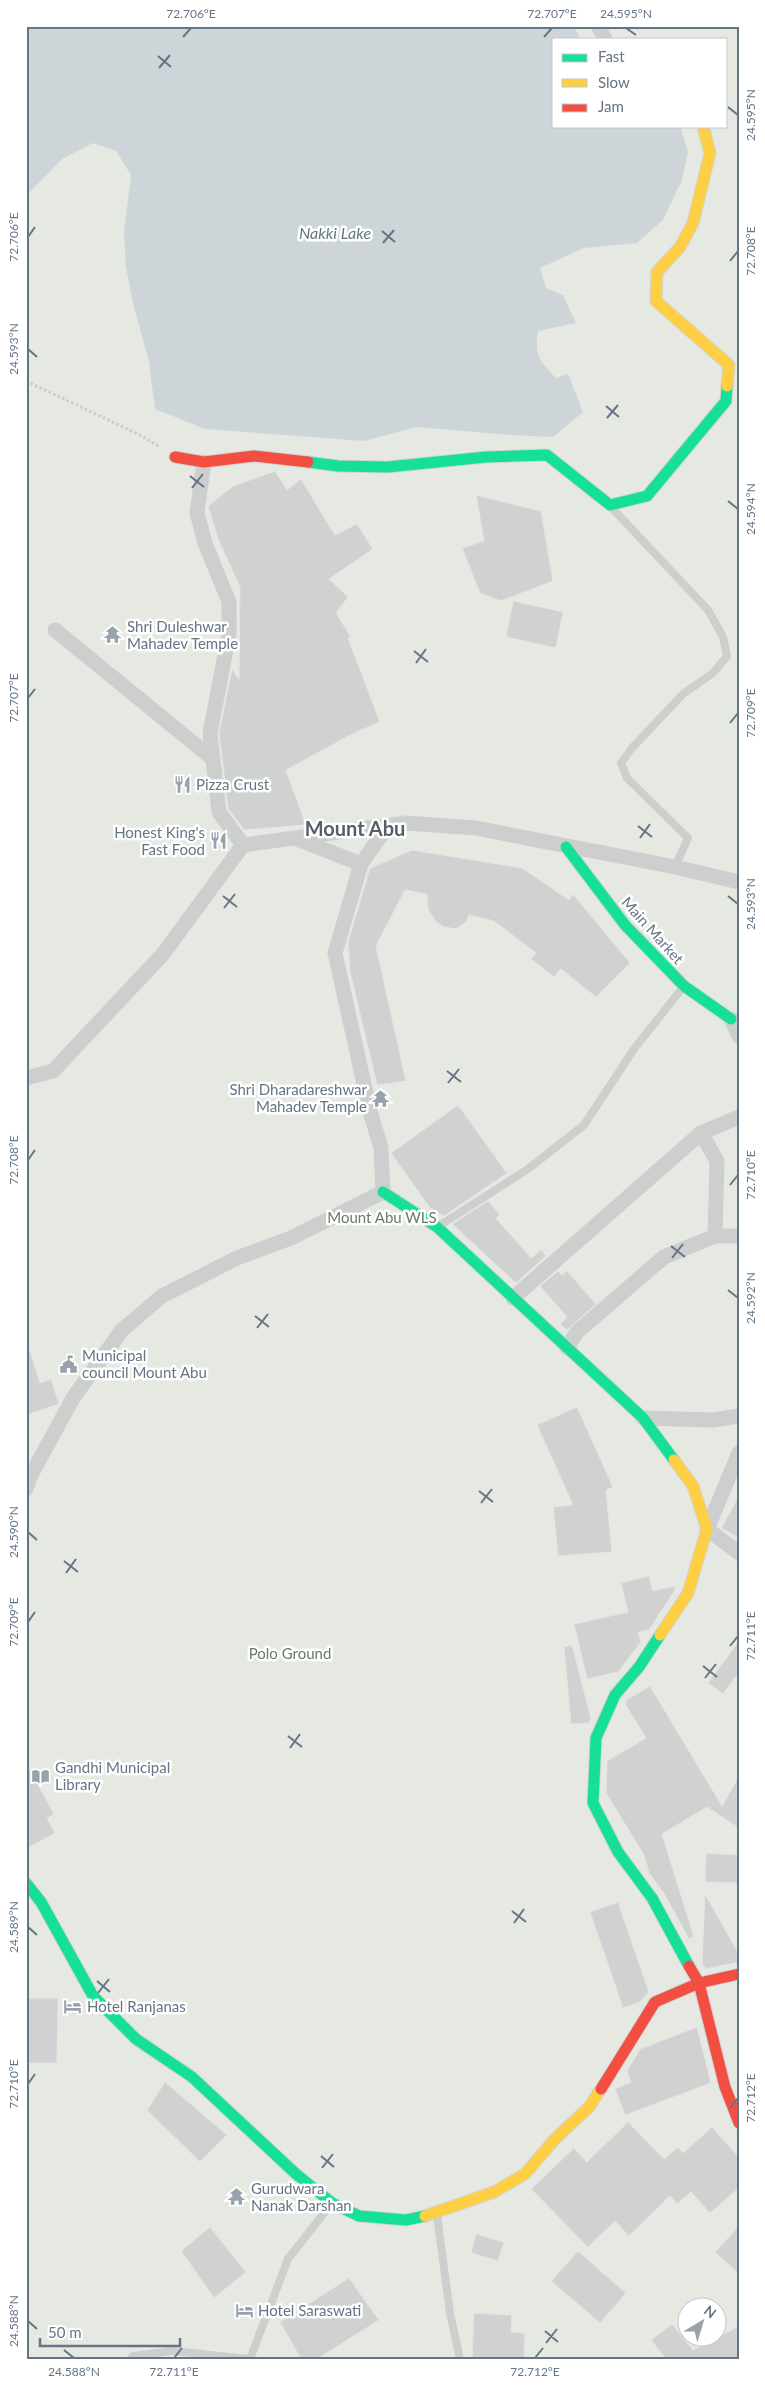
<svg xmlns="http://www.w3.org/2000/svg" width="765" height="2385" viewBox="0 0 765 2385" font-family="Lato,sans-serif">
	<rect width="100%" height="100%" fill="#f6f6f4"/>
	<!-- green -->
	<path fill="#e5e9e2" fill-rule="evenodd" d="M26 26H739V2359H26ZM554 39H726V126H554ZM688 2308H718V2338H688Z"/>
	<!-- water -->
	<path fill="#cdd5d8" d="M26 26H574L580 39H554V126H680L688 152 682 180 663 220 637 243 584 248 540 268 546 288 563 295 576 323 538 331C534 355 540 362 556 378L568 374 583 412 553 437 511 435 417 427 364 441 205 429 155 409 149 362 133 303 126 267 124 233 131 175 116 151 93 143 62 159 26 196Z"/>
	<!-- building -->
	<path fill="#d0d1d1" stroke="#e5e5e4" d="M275 471 287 490 301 479 335 535 357 524 373 549 329 579 348 597 336 613 351 637 348 638 380 722 356 732 286 770 306 825 244 830 228 808 219 733 232 669 239 679 240 587 218 539 208 506 233 486Z
		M476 495 541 511 553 581 501 601 480 593 462 548 484 541Z
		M513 601 563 612 556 648 506 637Z
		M412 850 522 868 569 900 573 894 630 963 596 997 561 969 554 977 531 959 536 953 494 921 469 915 466 922 456 929 444 927 436 922 428 909 427 894 405 890 376 946 406 1081 377 1085 350 972 348 942 370 868Z
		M458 1105 507 1173 444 1216 430 1208 391 1153Z
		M488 1201 500 1215 496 1218 531 1258 541 1250 546 1256 516 1283 452 1224Z
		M558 1271 562 1275 567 1271 596 1304 567 1330 560 1324 567 1317 540 1286Z
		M30 1350 40 1383 51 1379 59 1404 26 1415V1351Z
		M577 1407 613 1487 606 1490 612 1552 558 1556 553 1507 573 1505 537 1425Z
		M739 1496V1538L721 1528Z
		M649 1576 653 1591 674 1586 675 1590 649 1630 638 1632 641 1642 618 1672 587 1679 574 1624 628 1612 621 1583Z
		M739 1641V1672L723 1694 708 1683Z
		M572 1645 591 1718 589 1723 571 1724 564 1647Z
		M650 1686 722 1806 739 1776V1828L707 1807 662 1834 694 1937 689 1939 663 1892 649 1873 644 1855 606 1793 607 1761 646 1738 625 1704 628 1699Z
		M26 1763 54 1814 47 1818 55 1833 26 1849Z
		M706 1853 739 1855V1883L705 1882Z
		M705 1894 739 1954V1962L705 1969 702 1963Z
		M618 1902 649 1992 640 2002 623 2008 590 1912Z
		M26 1998H58L57 2063H26Z
		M697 2027 711 2083 625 2115 615 2089 631 2082 627 2071 640 2049Z
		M165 2082 227 2135 200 2162 147 2110Z
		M628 2122 664 2159 678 2147 683 2153 712 2127 739 2157V2188L710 2213 691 2192 677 2204 670 2196 629 2236 615 2221 588 2247 531 2189 574 2148 587 2162Z
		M739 2226V2274L715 2252Z
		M210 2227 246 2272 214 2298 181 2251Z
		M476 2234 504 2242 498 2261 471 2253Z
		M578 2251 626 2293 600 2323 551 2281Z
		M349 2278 379 2320 317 2359H301L280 2322Z
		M474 2313 512 2315 511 2332 525 2333 524 2359 472 2358Z
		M672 2324 693 2350 739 2326V2359H666L651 2340Z"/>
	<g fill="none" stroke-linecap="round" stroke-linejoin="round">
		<defs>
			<path id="fast" d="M308 462 338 466 388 467 486 457 547 455 610 505 647 496 726 401 727 386
				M566 847 625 925 684 986 731 1019
				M383 1192 437 1227 643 1418 674 1460
				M660 1635 639 1667 615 1695 596 1738 593 1803 618 1852 652 1898 689 1966
				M26 1883 41 1902 93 1996 136 2039 192 2077 296 2174 332 2203 359 2216 406 2220 425 2216"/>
			<path id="slow" d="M703 126 710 153 693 223 680 247 657 272 656 301 729 365 727 386
				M660 1635 688 1593 707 1529 693 1486 674 1460
				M425 2216 494 2192 525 2174 555 2139 589 2107 601 2089"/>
			<path id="jam" d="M175 457 204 462 254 456 308 462
				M689 1966 699 1983 725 2087 739 2123
				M601 2089 655 2002 699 1983 739 1974"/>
		</defs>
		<!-- fast casing -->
		<use href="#fast" stroke="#d2d4d4" stroke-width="13"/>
		<!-- slow casing -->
		<use href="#slow" stroke="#d2d4d4" stroke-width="13"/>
		<!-- jam casing -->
		<use href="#jam" stroke="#d2d4d4" stroke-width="13"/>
		<!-- path -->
		<path stroke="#ccc" stroke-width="3" stroke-dasharray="2.5 2.5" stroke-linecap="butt" d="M26 381 140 435 160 447"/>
		<!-- lane -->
		<path stroke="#cdcfcf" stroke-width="8" d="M611 507 708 610 723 637 727 656 713 673 683 694 632 748 621 763 627 778 688 838 675 867
			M439 1226 528 1169 584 1125 634 1049 684 986
			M437 2215 450 2313 460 2359
			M131 2359 133 2356 173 2351 249 2359
			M250 2359 288 2259 331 2204"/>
		<!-- street -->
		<path stroke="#cdcfcf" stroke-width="15" d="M598 26 605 39
			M204 462 197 513 205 543 229 602V634L210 733 219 812 243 845
			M55 630 213 759
			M297 839 361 864
			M731 1019 739 1036
			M26 1078 53 1071 163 954 243 845 406 823 476 828 675 867 739 882
			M701 1133 717 1161 715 1236
			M513 1298 701 1133 739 1117
			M567 1348 577 1332 664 1257 715 1236H739
			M643 1418 713 1420 739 1416
			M739 1453 707 1529 739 1553
			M26 1489 30 1477 73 1398 122 1330 162 1296 237 1258 291 1238 383 1192 381 1148 370 1111 335 953 361 864 387 827"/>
		<!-- fast -->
		<use href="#fast" stroke="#16e098" stroke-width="11"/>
		<!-- slow -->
		<use href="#slow" stroke="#ffcf43" stroke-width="11"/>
		<!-- jam -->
		<use href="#jam" stroke="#f24e42" stroke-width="11"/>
	</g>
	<!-- ticks -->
	<path fill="none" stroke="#657585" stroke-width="2" d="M626 28 636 35M183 37 191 28M544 37 552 28M158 56 171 67M159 68 170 55M728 107 738 115M382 231 395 242M28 237 35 227M383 243 394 230M730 261 738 251M28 349 37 357M606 406 619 417M607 418 618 405M190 476 204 487M192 488 203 474M728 501 738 509M414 651 428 662M416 663 426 649M28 698 35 689M730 723 738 713M638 826 652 837M640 838 650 824M223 896 237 907M728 896 738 904M224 908 235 894M447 1071 461 1082M448 1083 459 1069M28 1160 35 1150M730 1185 738 1175M671 1246 685 1257M672 1258 683 1244M728 1290 738 1298M255 1316 269 1327M257 1328 268 1314M479 1491 493 1502M481 1503 492 1489M28 1532 37 1540M64 1561 78 1572M66 1573 76 1559M28 1622 35 1612M730 1646 738 1636M703 1666 717 1677M705 1678 716 1664M288 1736 302 1747M290 1748 300 1734M512 1911 526 1922M514 1923 524 1909M28 1927 37 1935M97 1981 110 1992M98 1993 109 1979M28 2084 35 2074M730 2108 738 2098M321 2156 334 2167M322 2168 333 2154M28 2321 37 2329M545 2331 558 2342M546 2343 557 2329M64 2350 74 2358M174 2358 182 2348M535 2358 543 2348"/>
	<!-- icons -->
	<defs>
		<symbol id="temple-bare" viewBox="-9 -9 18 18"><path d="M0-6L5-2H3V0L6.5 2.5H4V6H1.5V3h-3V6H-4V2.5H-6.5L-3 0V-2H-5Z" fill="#98a2ac" stroke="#fff" stroke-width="2.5" paint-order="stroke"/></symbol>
		<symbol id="restaurant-bare" viewBox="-9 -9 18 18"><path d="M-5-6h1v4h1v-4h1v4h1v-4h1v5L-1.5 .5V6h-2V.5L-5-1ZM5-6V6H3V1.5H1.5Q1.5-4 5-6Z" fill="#98a2ac" stroke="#fff" stroke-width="2.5" paint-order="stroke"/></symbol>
		<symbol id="civic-bare" viewBox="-9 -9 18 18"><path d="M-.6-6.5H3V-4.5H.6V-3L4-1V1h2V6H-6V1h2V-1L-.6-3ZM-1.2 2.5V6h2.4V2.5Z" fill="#98a2ac" stroke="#fff" stroke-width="2.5" paint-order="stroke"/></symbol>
		<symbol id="library-bare" viewBox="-9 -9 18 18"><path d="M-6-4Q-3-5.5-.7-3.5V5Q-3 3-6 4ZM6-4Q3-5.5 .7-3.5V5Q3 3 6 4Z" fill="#98a2ac" stroke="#fff" stroke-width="2.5" paint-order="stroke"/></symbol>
		<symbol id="hotel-bare" viewBox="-9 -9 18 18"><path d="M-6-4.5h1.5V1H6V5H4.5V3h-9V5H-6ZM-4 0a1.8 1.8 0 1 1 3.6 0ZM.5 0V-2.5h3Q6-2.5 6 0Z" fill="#98a2ac" stroke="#fff" stroke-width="2.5" paint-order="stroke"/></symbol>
	</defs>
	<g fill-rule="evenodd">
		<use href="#temple-bare" x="100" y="622" width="25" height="25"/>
		<use href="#restaurant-bare" x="170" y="772" width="25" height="25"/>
		<use href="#restaurant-bare" x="206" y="828" width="25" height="25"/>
		<use href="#temple-bare" x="368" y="1086" width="25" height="25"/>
		<use href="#civic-bare" x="56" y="1352" width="25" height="25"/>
		<use href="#library-bare" x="28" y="1764" width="25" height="25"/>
		<use href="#hotel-bare" x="60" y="1994" width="25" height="25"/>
		<use href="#temple-bare" x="224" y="2184" width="25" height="25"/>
		<use href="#hotel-bare" x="232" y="2298" width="25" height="25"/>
	</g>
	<g text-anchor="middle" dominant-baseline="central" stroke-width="5" stroke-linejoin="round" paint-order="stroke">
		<!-- poi labels -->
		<g font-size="15" fill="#657585" stroke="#fff" text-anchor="start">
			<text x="127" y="626">Shri Duleshwar<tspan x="127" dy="17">Mahadev Temple</tspan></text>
			<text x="196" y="784">Pizza Crust</text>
			<text x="205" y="832" text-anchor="end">Honest King's<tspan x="205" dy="17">Fast Food</tspan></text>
			<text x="367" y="1089" text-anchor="end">Shri Dharadareshwar<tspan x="367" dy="17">Mahadev Temple</tspan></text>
			<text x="82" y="1355">Municipal<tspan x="82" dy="17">council Mount Abu</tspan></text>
			<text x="55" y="1767">Gandhi Municipal<tspan x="55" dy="17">Library</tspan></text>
			<text x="87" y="2006">Hotel Ranjanas</text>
			<text x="251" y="2188">Gurudwara<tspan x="251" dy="17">Nanak Darshan</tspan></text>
			<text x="258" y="2310">Hotel Saraswati</text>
		</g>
		<!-- street labels -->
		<g font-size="15" fill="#657585" stroke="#fff">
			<text transform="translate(653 930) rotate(48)">Main Market</text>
		</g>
		<!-- park labels -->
		<g font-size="15" fill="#687c64" stroke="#fff">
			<text x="382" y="1217">Mount Abu WLS</text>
			<text x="290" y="1653">Polo Ground</text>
		</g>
		<!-- water labels -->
		<g font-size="16" font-style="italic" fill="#617781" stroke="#fff">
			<text x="335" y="232">Nakki Lake</text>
		</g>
		<!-- district labels -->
		<g font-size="20" font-weight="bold" fill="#535f6a" stroke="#fff">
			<text x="355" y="828">Mount Abu</text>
		</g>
	</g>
	<!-- border -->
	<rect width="765" height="2385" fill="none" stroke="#ffffff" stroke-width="55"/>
	<!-- legend -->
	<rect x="552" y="38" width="175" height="90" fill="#ffffff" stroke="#c1c8ce"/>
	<rect x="562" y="54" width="25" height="8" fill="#16e098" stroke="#c1c8ce"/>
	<text x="598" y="62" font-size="15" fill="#657585">Fast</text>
	<rect x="562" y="79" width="25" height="8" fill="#ffcf43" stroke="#c1c8ce"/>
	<text x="598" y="88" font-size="15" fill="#657585">Slow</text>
	<rect x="562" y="104" width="25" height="8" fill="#f24e42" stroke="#c1c8ce"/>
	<text x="598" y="112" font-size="15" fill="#657585">Jam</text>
	<!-- north arrow -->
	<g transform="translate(702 2322) rotate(38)"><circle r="24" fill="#ffffff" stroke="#c1c8ce"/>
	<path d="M0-4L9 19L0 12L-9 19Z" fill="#98a2ac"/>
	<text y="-8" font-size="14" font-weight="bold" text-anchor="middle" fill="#657585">N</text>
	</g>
	<!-- scale -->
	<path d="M40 2338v8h140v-8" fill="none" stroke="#657585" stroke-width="2.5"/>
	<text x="48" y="2338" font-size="15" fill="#657585" stroke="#ffffff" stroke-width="4" paint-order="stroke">50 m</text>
	<rect x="28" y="28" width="710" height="2330" fill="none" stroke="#657585" stroke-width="2"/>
	<g font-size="12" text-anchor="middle" fill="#657585">
		<text x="191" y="18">72.706°E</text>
		<text x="552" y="18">72.707°E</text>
		<text x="626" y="18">24.595°N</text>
		<text transform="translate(751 115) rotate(-90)" y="4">24.595°N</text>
		<text transform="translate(14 237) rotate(-90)" y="4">72.706°E</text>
		<text transform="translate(751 251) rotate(-90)" y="4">72.708°E</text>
		<text transform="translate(14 349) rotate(-90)" y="4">24.593°N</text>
		<text transform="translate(751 509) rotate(-90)" y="4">24.594°N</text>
		<text transform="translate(14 698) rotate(-90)" y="4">72.707°E</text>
		<text transform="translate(751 713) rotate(-90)" y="4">72.709°E</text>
		<text transform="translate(751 904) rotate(-90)" y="4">24.593°N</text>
		<text transform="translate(14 1160) rotate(-90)" y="4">72.708°E</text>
		<text transform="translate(751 1175) rotate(-90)" y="4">72.710°E</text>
		<text transform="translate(751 1298) rotate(-90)" y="4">24.592°N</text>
		<text transform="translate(14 1532) rotate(-90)" y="4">24.590°N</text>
		<text transform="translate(14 1622) rotate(-90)" y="4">72.709°E</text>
		<text transform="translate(751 1636) rotate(-90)" y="4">72.711°E</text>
		<text transform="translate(14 1927) rotate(-90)" y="4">24.589°N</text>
		<text transform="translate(14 2084) rotate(-90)" y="4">72.710°E</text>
		<text transform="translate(751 2098) rotate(-90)" y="4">72.712°E</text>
		<text transform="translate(14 2321) rotate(-90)" y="4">24.588°N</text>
		<text x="74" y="2376">24.588°N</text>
		<text x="174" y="2376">72.711°E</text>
		<text x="535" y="2376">72.712°E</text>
	</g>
</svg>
